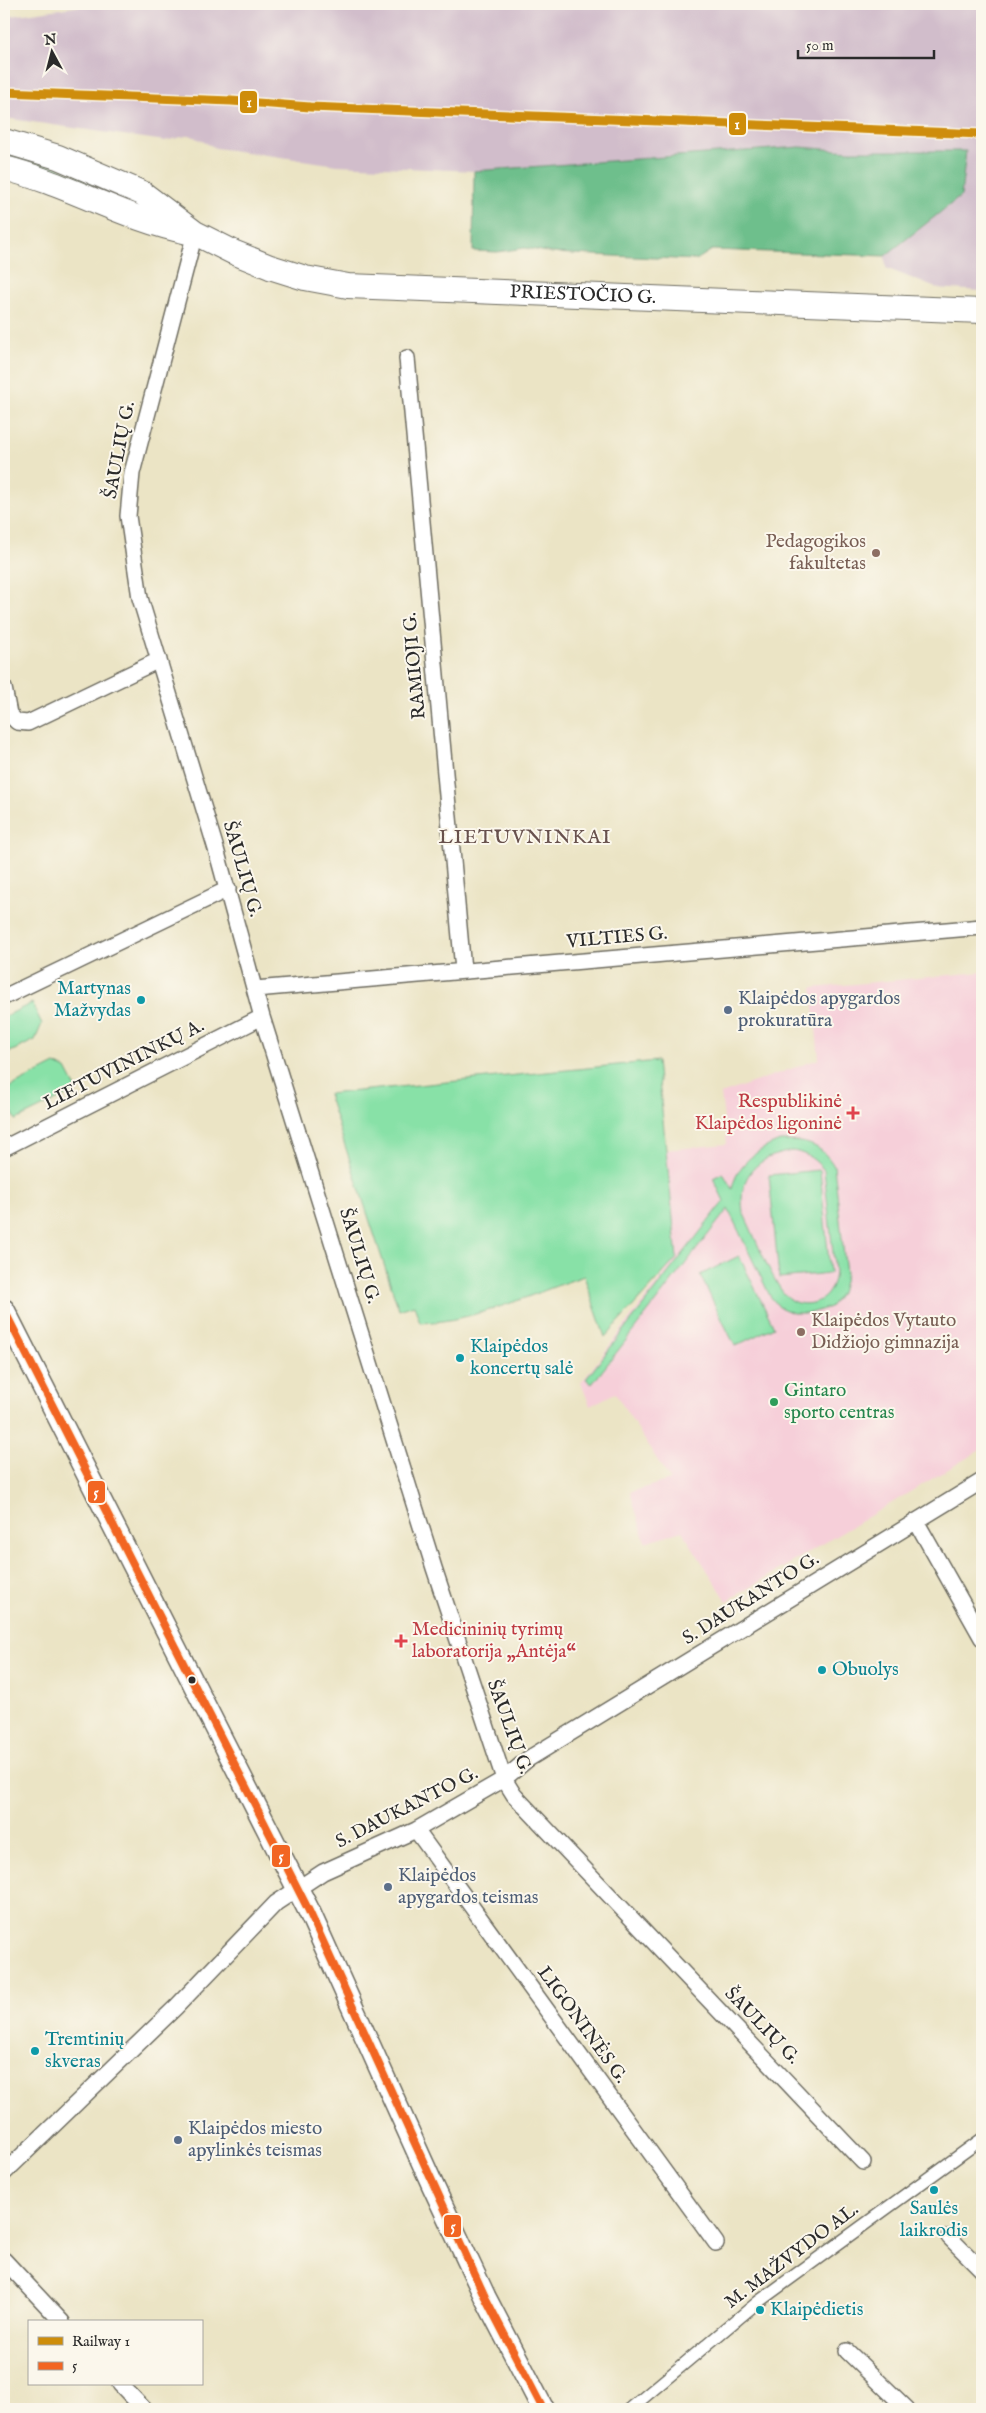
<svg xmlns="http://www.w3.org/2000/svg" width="986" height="2413" viewBox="0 0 986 2413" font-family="'IM FELL English',serif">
	<rect width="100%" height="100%" fill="#fbf7ec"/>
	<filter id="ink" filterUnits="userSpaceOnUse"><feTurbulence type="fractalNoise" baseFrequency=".02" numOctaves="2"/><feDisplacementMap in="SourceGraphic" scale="10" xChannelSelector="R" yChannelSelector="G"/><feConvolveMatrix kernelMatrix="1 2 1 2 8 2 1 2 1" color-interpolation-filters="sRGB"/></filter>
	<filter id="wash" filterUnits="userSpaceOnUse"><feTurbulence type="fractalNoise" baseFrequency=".0096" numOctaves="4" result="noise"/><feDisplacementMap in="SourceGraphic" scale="20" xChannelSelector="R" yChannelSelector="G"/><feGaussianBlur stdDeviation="1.12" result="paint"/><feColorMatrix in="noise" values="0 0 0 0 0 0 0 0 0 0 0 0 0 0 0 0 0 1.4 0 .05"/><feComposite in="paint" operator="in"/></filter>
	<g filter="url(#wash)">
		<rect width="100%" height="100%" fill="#ebe4c5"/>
		<!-- built -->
		<path fill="#f6cfd9" d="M982 972V1449L727 1601 682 1531 645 1542 630 1492 670 1480 615 1393 590 1406 581 1383 676 1258 665 1150 727 1144 721 1094 819 1059 812 988Z"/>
		<!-- industrial -->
		<path fill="#d1bdcb" d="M95 4H982V291L936 288 886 268 885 256 961 196 966 151H849L800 147 474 171 337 165 216 148 190 135 165 141 4 118V17Z"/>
		<!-- green -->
		<path fill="#88e1a7" stroke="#5a8669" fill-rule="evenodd" d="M4 152 58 167 159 213 4 158Z
			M32 1003 42 1024 35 1040 4 1055V1017Z
			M657 1061 677 1258 605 1337 584 1276C531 1294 477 1321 420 1323L414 1305 399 1310 328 1094Z
			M55 1064 66 1069 77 1090 16 1120 4 1096V1090Z
			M780 1141C806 1141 820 1143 834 1166L846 1274 841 1293 830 1307 811 1313H793L779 1307 770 1296 728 1209 592 1384 586 1379 724 1201 713 1178 723 1173 732 1189C737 1164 756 1150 780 1141ZM794 1151C807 1154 815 1159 824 1170L835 1272C834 1283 829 1297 818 1301 809 1305 797 1305 789 1299 774 1287 753 1232 743 1212 737 1175 759 1155 794 1151Z
			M820 1170 830 1273 779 1278 769 1175Z
			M739 1256 774 1327 735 1346 700 1275Z"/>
		<!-- forest -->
		<path fill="#6ebf8c" stroke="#4c755c" d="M800 147 849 151H966L961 196 885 256 712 250 696 260 552 253 525 248 497 252 473 251 474 171Z"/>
	</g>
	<g filter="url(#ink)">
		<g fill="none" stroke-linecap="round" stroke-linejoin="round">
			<defs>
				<path id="pedestrian" d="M630 2409 758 2302 982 2139"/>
				<path id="minor" d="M195 233 132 473 128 516 140 598 216 849 262 1017 434 1568 497 1758 504 1779 514 1795 863 2162
					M407 358 463 970
					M4 688 9 714 17 722 28 723 159 660
					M255 989 982 927
					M4 997 228 889
					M4 1148 262 1017
					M916 1521 982 1638
					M416 1830 716 2243
					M4 2173 176 2007 276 1903 323 1872 416 1830 504 1779 528 1759 982 1481
					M949 2237 982 2270
					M4 2260 62 2322
					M847 2351 907 2409
					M120 2384 144 2409"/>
				<path id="secondary" d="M4 1310 309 1911 433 2186 485 2297 543 2409"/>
				<g id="primary">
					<path id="s1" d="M4 141 58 157 142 193 195 233 233 252 270 267 305 278 348 286 982 311"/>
					<path d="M4 168C68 184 124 219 188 232"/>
				</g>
			</defs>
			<!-- pedestrian casing -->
			<use href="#pedestrian" stroke="#6e6c61" stroke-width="14"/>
			<!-- minor casing -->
			<use href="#minor" stroke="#6e6c61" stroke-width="18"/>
			<!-- secondary casing -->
			<use href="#secondary" stroke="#6e6c61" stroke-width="24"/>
			<!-- primary casing -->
			<use href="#primary" stroke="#6e6c61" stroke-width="26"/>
			<!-- pedestrian -->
			<use href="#pedestrian" stroke="#fff" stroke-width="11"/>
			<!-- minor -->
			<use href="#minor" stroke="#fff" stroke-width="15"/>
			<!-- secondary -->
			<use href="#secondary" stroke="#fff" stroke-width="21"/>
			<!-- primary -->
			<use href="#primary" stroke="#fff" stroke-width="24"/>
			<defs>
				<path id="bus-1" d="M4 1310 309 1911 485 2297 543 2409"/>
			</defs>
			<!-- bus-1 casing -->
			<use href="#bus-1" stroke="#fbf7ec" stroke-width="11"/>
			<!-- bus-1 -->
			<use href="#bus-1" stroke="#f26522" stroke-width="8"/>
			<defs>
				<path id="rail-1" d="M4 92 231 101 310 107 982 134"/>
			</defs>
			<!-- rail-1 casing -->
			<use href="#rail-1" stroke="#fbf7ec" stroke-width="12"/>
			<!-- rail-1 -->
			<use href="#rail-1" stroke="#ce8d09" stroke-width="9"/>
		</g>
	</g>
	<!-- markers -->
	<g fill="#8d6e63" stroke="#fbf7ec" stroke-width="2">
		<circle cx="876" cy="553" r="5"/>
		<circle cx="801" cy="1332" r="5"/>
	</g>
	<g fill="#0f9aa8" stroke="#fbf7ec" stroke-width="2">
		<circle cx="141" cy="1000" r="5"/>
		<circle cx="460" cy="1358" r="5"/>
		<circle cx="822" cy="1670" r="5"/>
		<circle cx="35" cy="2051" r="5"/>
		<circle cx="934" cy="2190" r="5"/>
		<circle cx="760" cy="2310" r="5"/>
	</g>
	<g fill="#5c6f8a" stroke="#fbf7ec" stroke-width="2">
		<circle cx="728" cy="1010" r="5"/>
		<circle cx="388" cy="1887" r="5"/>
		<circle cx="178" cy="2140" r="5"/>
	</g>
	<g fill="#e0444e" stroke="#fbf7ec" stroke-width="2">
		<path d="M850.5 1105.5h5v5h5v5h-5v5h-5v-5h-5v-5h5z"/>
		<path d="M398.5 1633.5h5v5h5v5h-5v5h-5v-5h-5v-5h5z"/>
	</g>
	<circle fill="#2e9e5b" stroke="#fbf7ec" stroke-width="2" cx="774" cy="1402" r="5"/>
	<circle fill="#2b2b2b" stroke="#fbf7ec" stroke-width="2" cx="192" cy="1680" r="4.5"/>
	<g text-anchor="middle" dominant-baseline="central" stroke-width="4" stroke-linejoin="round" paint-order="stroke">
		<!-- street labels -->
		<g font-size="19" fill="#2b2b2b" stroke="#fbf7ec">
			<text stroke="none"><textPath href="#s1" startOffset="612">PRIESTOČIO G.</textPath></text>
			<text transform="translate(120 450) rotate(-79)">ŠAULIŲ G.</text>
			<text transform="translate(415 666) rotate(-95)">RAMIOJI G.</text>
			<text transform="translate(242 869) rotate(74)">ŠAULIŲ G.</text>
			<text transform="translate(617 938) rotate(-5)">VILTIES G.</text>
			<text transform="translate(124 1065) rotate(-27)">LIETUVININKŲ A.</text>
			<text transform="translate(359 1256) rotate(73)">ŠAULIŲ G.</text>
			<text transform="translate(751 1599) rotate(-32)">S. DAUKANTO G.</text>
			<text transform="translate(509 1727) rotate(70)">ŠAULIŲ G.</text>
			<text transform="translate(407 1808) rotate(-27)">S. DAUKANTO G.</text>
			<text transform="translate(582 2025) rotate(54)">LIGONINĖS G.</text>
			<text transform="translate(762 2026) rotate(46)">ŠAULIŲ G.</text>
			<text transform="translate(792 2256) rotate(-37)">M. MAŽVYDO AL.</text>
		</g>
		<!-- education labels -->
		<g font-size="19" fill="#785e54" stroke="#fbf7ec" text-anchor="end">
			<text x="866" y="542">Pedagogikos<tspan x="866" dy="22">fakultetas</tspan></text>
			<text x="811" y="1321" text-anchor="start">Klaipėdos Vytauto<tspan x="811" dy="22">Didžiojo gimnazija</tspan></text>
		</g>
		<!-- culture labels -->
		<g font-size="19" fill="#0d838f" stroke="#fbf7ec" text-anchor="start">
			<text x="131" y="989" text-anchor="end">Martynas<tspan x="131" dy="22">Mažvydas</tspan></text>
			<text x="470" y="1347">Klaipėdos<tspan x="470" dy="22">koncertų salė</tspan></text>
			<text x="832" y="1670">Obuolys</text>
			<text x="45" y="2040">Tremtinių<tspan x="45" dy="22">skveras</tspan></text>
			<text x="934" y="2209" text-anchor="middle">Saulės<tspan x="934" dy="22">laikrodis</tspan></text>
			<text x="770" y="2310">Klaipėdietis</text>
		</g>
		<!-- service labels -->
		<g font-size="19" fill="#4e5e75" stroke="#fbf7ec" text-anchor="start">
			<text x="738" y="999">Klaipėdos apygardos<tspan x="738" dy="22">prokuratūra</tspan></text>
			<text x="398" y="1876">Klaipėdos<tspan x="398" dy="22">apygardos teismas</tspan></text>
			<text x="188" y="2129">Klaipėdos miesto<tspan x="188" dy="22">apylinkės teismas</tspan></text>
		</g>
		<!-- health labels -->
		<g font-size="19" fill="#be3a42" stroke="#fbf7ec" text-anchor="end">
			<text x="842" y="1102">Respublikinė<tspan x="842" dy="22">Klaipėdos ligoninė</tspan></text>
			<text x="412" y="1630" text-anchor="start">Medicininių tyrimų<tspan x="412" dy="22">laboratorija „Antėja“</tspan></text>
		</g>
		<!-- leisure labels -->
		<g font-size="19" fill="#27864d" stroke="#fbf7ec" text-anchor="start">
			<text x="784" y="1391">Gintaro<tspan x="784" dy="22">sporto centras</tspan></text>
		</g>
		<!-- neighbourhood labels -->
		<g font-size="20" letter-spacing="1" fill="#68514d" stroke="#fbf7ec">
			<text x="525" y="837">LIETUVNINKAI</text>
		</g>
	</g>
	<g stroke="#fbf7ec" stroke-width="2">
		<rect x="239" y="90" width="19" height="24" rx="5" fill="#ce8d09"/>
		<rect x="728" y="112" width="19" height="24" rx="5" fill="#ce8d09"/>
		<rect x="87" y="1480" width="19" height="24" rx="5" fill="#f26522"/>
		<rect x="271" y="1844" width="20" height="24" rx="5" fill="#f26522"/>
		<rect x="443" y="2214" width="19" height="24" rx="5" fill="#f26522"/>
	</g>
	<g font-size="14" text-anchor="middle" font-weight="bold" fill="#fff">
		<text x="249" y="107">1</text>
		<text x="737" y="129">1</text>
		<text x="96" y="1497">5</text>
		<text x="281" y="1861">5</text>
		<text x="453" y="2231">5</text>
	</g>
	<!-- margin -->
	<rect width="986" height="2413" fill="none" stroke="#fbf7ec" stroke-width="20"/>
	<!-- legend -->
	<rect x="28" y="2320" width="175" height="65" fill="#fbf7ec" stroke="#a8a59f"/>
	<rect x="38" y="2337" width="25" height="8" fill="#ce8d09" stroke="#a8a59f"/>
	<text x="72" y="2346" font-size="15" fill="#2b2b2b">Railway 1</text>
	<rect x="38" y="2362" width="25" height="8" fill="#f26522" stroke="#a8a59f"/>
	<text x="72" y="2370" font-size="15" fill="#2b2b2b">5</text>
	<!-- north arrow -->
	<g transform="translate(52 52) rotate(353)" stroke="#fbf7ec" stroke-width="4" paint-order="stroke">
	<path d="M0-4L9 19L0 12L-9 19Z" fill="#2b2b2b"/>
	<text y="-8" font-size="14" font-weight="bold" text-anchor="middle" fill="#2b2b2b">N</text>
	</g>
	<!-- scale -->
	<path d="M798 50v8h136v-8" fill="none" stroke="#2b2b2b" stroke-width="2.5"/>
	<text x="806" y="50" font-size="15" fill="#2b2b2b" stroke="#fbf7ec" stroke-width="4" paint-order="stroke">50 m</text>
</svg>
